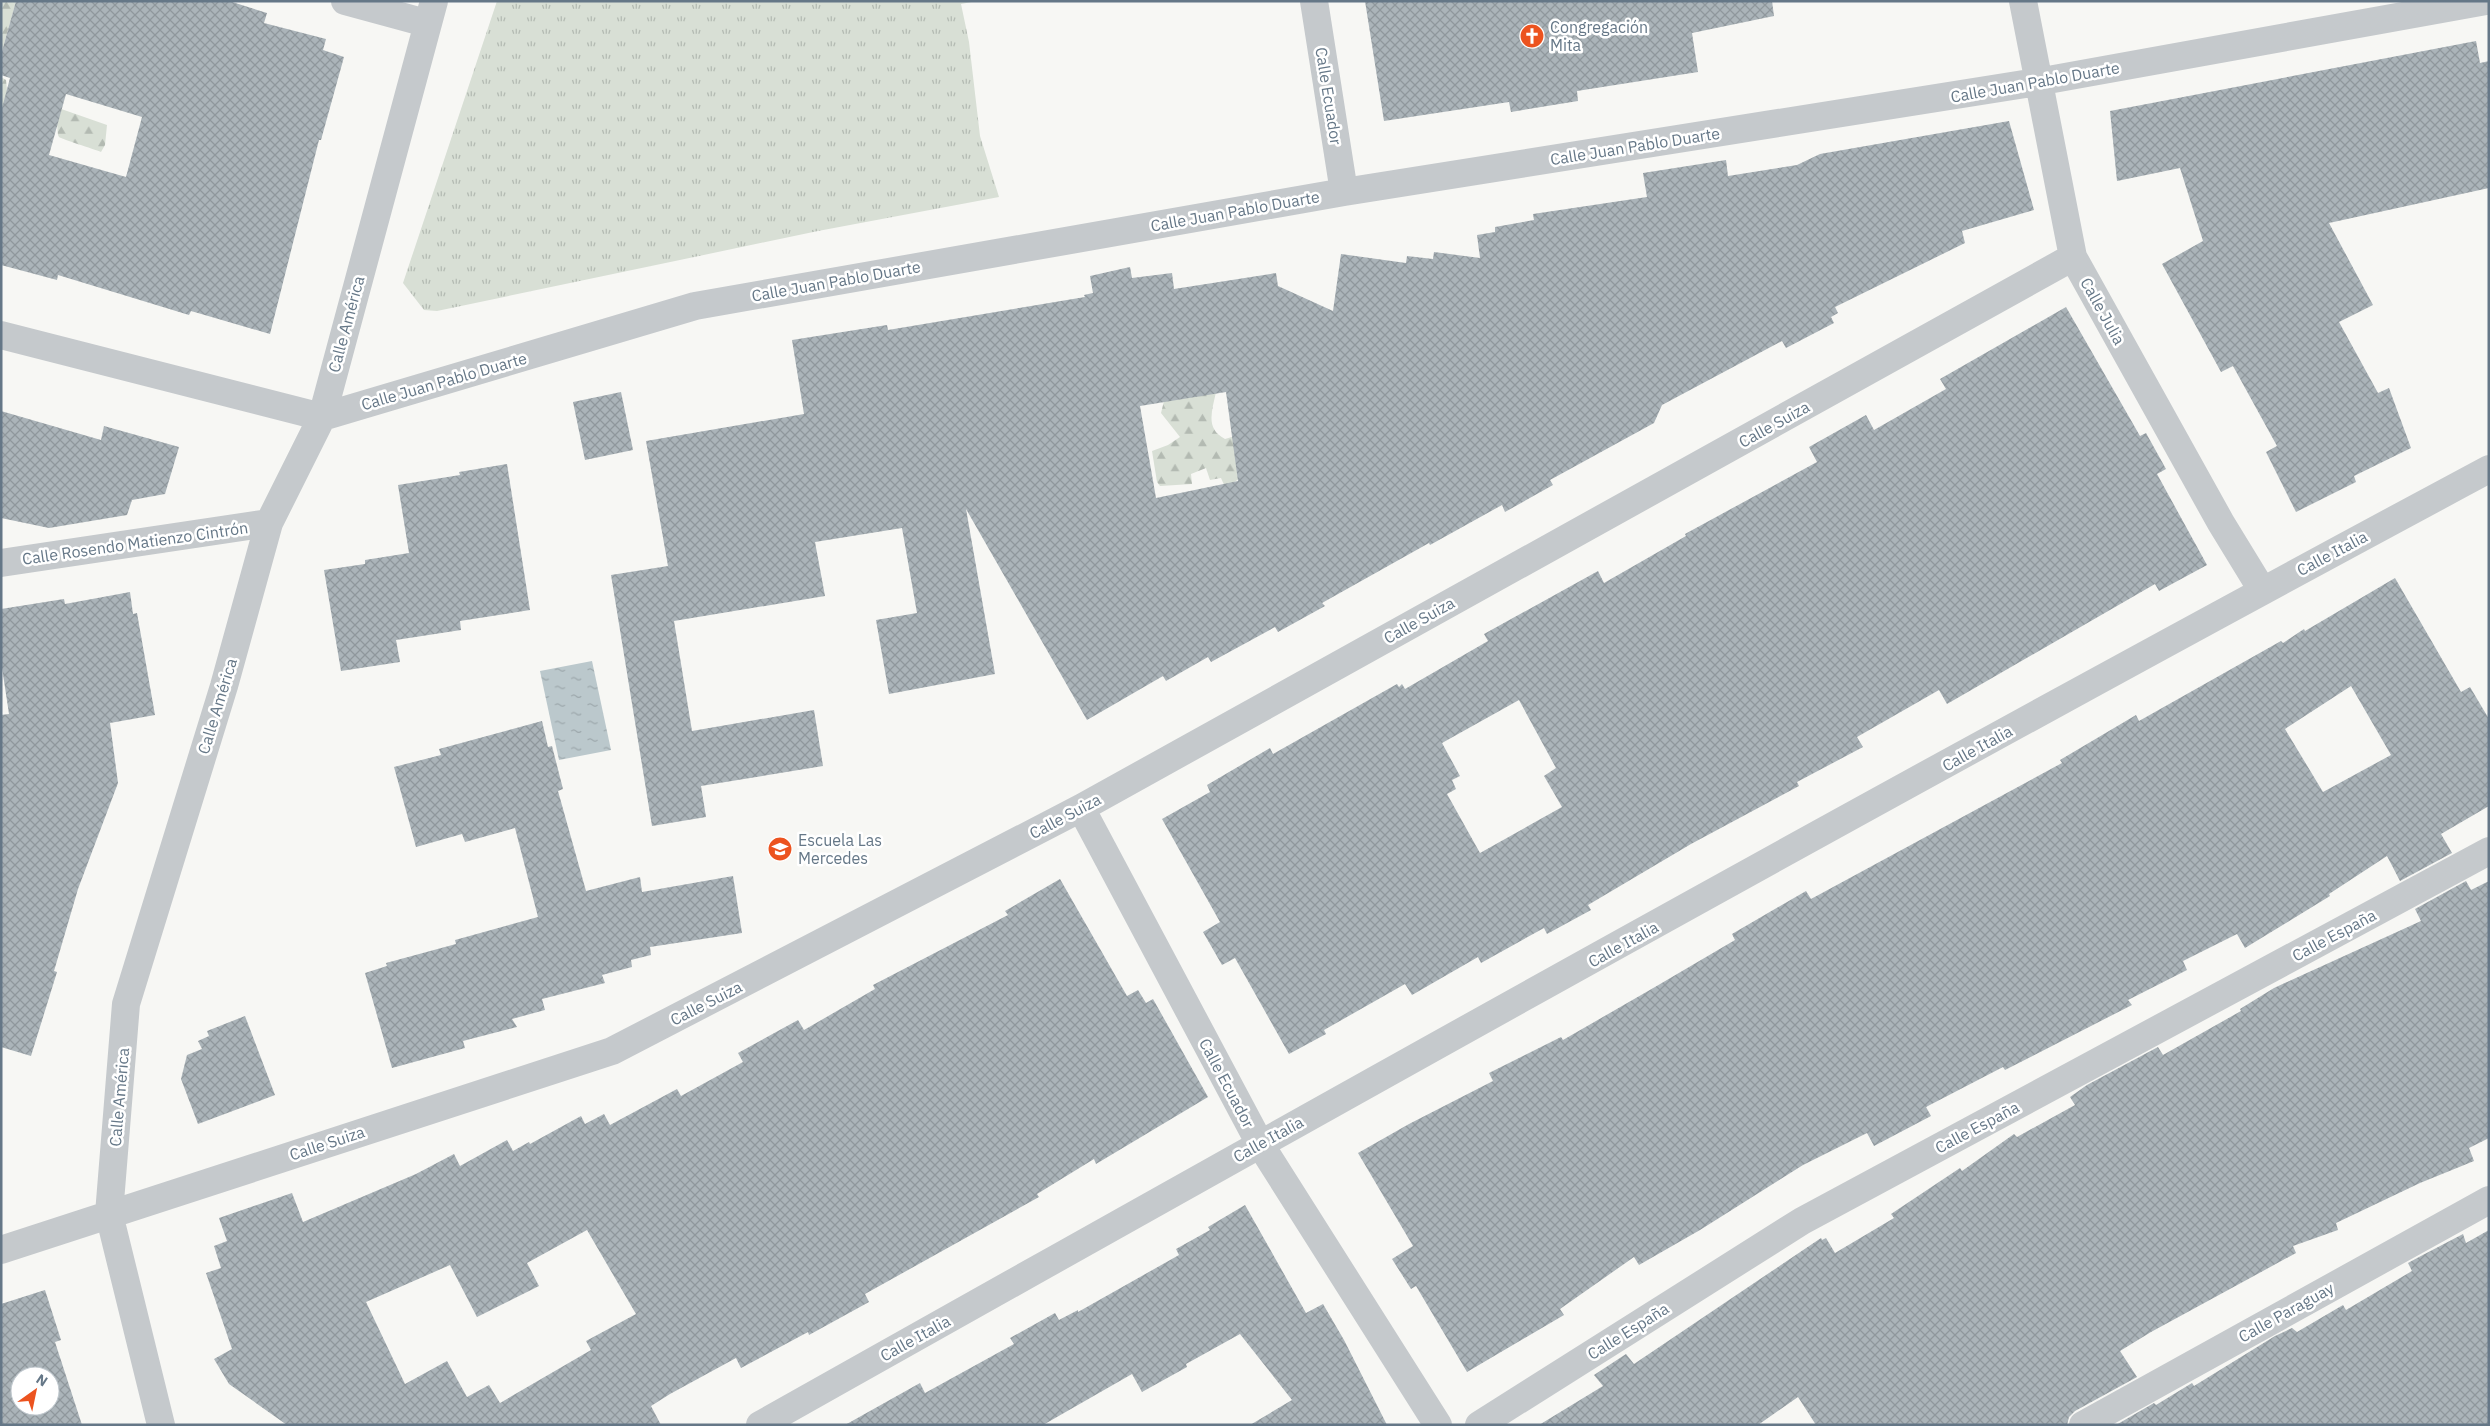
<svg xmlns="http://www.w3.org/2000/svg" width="2490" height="1426" viewBox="0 0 2490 1426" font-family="'IBM Plex Sans',sans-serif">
	<defs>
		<pattern id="grass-tufts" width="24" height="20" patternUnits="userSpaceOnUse" patternTransform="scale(1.25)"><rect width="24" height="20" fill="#d8dfd5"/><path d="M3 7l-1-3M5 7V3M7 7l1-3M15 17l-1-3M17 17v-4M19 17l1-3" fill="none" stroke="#b3bab2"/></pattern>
		<pattern id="forest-firs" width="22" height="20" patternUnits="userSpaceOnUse" patternTransform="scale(1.25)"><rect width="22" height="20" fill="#d8dfd5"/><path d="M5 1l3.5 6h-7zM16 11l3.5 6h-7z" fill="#b3bab2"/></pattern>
		<pattern id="water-ripples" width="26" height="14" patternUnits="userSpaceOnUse" patternTransform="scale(1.25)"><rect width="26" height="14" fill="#bbc8cc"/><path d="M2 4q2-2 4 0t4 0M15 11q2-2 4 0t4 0" fill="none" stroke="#9ca7ab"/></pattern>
		<pattern id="building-cross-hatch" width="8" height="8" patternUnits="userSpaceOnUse" patternTransform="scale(1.25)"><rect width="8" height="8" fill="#abb4b9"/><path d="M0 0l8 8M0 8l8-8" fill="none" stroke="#8f979c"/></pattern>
	</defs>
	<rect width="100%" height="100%" fill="#f7f7f4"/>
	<!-- grass -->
	<path fill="url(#grass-tufts)" d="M497 1H977L961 4 969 42 980 136 999 197 818 231 437 311 424 310 403 283Z"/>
	<!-- forest -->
	<path fill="url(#forest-firs)" d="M1 1H16L1 55Z
		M1 77 6 80 7 90 107 125 105 145 101 152C94 149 61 139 59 137 57 134 58 129 57 125L1 110Z
		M1216 392C1212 411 1205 429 1225 439L1235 436 1245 473 1236 481 1225 487 1221 478 1210 480 1206 468 1191 474 1192 484 1160 486 1157 482 1152 451 1168 445 1180 437 1161 413 1164 401Z"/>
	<!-- water -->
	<path fill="url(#water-ripples)" d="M592 661 611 750 559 760 540 671Z"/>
	<!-- building -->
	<path fill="url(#building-cross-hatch)" fill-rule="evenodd" d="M16 1H229L267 13 264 23 326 39 323 50 344 57 321 140H319L270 334 191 311 189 315 58 275 57 280 1 265V112L10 78 1 75V55ZM66 94 142 117 126 177 49 155Z
		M1365 1H1772L1774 16 1692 33 1698 72 1577 91 1578 101 1511 112 1509 102 1384 121Z
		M2476 41 2480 63 2489 61V188L2329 223 2373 305 2339 322 2378 393 2389 388 2411 448 2354 476 2356 482 2296 512 2266 452 2277 446 2233 366 2221 372 2162 264 2203 241 2180 168 2117 181 2110 111Z
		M2009 121 2034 210 1962 231 1965 243 1835 307 1838 313 1831 317 1834 323 1786 348 1782 341 1662 405 1654 423 1550 480 1553 485 1505 512 1502 505 1430 545 1429 543 1322 603 1325 606 1278 632 1275 627 1211 662 1208 657 1166 681 1163 676 1087 720 966 509 995 674 889 694 876 620 917 613 902 528 815 542 825 596 674 621 692 731 814 710 823 766 701 786 706 817 652 826 611 575 668 566 646 441 804 414 792 340 887 325 888 330 1085 297 1084 295 1093 293 1090 276 1130 267 1132 278 1172 273 1174 289 1276 273 1278 286 1333 311 1341 254 1406 263 1407 256 1433 259 1434 252 1480 258 1477 235 1495 232V227L1534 220 1533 214 1647 197 1643 173 1726 160 1728 176 1797 165 1820 154ZM1226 392 1238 481 1156 498 1140 406Z
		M2066 307 2140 436 2146 433 2166 469 2157 474 2207 565 2159 591 2155 584 1947 704 1939 690 1857 737 1863 747 1797 782 1799 786 1691 844 1588 905 1591 910 1547 934 1544 928 1481 963 1478 957 1412 995 1405 984 1324 1030 1326 1034 1289 1054 1235 958 1222 965 1203 932 1220 922 1162 819 1210 792 1207 785 1270 748 1273 754 1397 684 1399 687 1402 684 1405 689 1488 641 1484 634 1598 571 1604 583 1686 536 1685 534 1817 462 1809 447 1866 415 1874 430 1946 389 1940 379ZM1519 700 1556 768 1544 776 1562 807 1480 853 1447 794 1456 789 1452 780 1460 776 1442 743Z
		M621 392 633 450 585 460 573 402Z
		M1 411 101 440 104 426 179 447 165 494 132 500 127 515 49 528 1 518Z
		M507 464 530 610 460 621 461 630 396 640 400 662 341 671 324 570 365 564V560L409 553 398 485 460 475 459 472Z
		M2395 578 2461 692 2470 687 2489 719V806L2441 834 2452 853 2400 881 2387 856 2329 894 2330 896 2245 948 2237 934 2183 961 2187 970 2128 1000 2132 1005 2005 1070 2003 1067 1926 1107 1931 1116 1874 1146 1867 1133 1803 1165 1700 1230 1639 1265 1634 1257 1560 1309 1564 1315 1467 1372 1416 1286 1411 1289 1392 1259 1413 1246 1358 1153 1409 1124 1493 1081 1489 1073 1561 1037 1563 1040 1655 987 1735 940 1732 934 1806 891 1811 899 2062 763 2060 760 2136 715 2139 721 2281 641 2283 643 2304 629 2305 631ZM2351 686 2391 755 2323 792 2285 729Z
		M130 592 133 614 137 613 155 715 110 723 118 783 78 889 54 971 57 972 31 1056 1 1047V715L9 714 1 661V609L64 599 65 604Z
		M542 721 548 747 552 746 563 789 558 791 586 891 640 877 642 892 733 876 742 933 650 947 651 955 631 960 632 967 602 975 605 983 542 999 545 1010 512 1019 517 1027 463 1041 465 1048 392 1068 365 973 387 966 386 963 456 944 455 940 538 917 515 828 465 842 462 834 416 847 394 767 441 755 439 749Z
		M1060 879 1127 996 1138 990 1146 1003 1153 999 1208 1097 1096 1164 1094 1159 1037 1194 1039 1197 865 1294 869 1302 809 1335 808 1332 741 1368 736 1358 670 1394 651 1406 661 1425H287L229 1384 214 1359 232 1349 206 1273 221 1268 214 1246 227 1241 219 1218 292 1193 303 1222 416 1174 454 1154 460 1166 507 1140 513 1151 529 1142 530 1144 581 1116 585 1124 604 1114 610 1125 677 1089 681 1096 743 1062 738 1053 798 1020 804 1030 875 989 873 985 1008 915 1005 911ZM587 1230 636 1314 586 1341 591 1350 500 1403 489 1385 467 1397 447 1361 405 1384 366 1302 450 1265 477 1317 539 1286 527 1263Z
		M2466 881 2471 890 2489 881V1138L2469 1148 2474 1161 2420 1183 2336 1223 2338 1230 2293 1246 2296 1253 2151 1332 2120 1351 2137 1377 2075 1411 2069 1417 2067 1425H1816L1798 1397 1758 1425H1539L1603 1386 1594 1375 1626 1354 1634 1364 1821 1238 1822 1240 1826 1238 1835 1253 1894 1218 1891 1214 1960 1168 1962 1171 2014 1134 2017 1137 2075 1105 2070 1097 2087 1085 2158 1047 2163 1055 2241 1011 2240 1009 2274 988 2421 921 2415 909Z
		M245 1016 275 1095 198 1124 181 1079 187 1055 202 1049 198 1041 209 1036 207 1031Z
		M1245 1205 1306 1313 1323 1304 1344 1340 1387 1425H1250L1292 1400 1240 1334 1186 1364 1187 1367 1142 1392 1132 1374 1043 1425H845L920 1383 925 1393 1014 1344 1010 1338 1055 1313 1059 1320 1078 1310V1312L1179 1255 1176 1249 1210 1230 1208 1227Z
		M2489 1230V1425H2116L2154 1403 2156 1405 2192 1383 2194 1386 2275 1336 2292 1328 2297 1332 2343 1305 2346 1310 2412 1271 2408 1263 2419 1257 2463 1234 2466 1243Z
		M45 1290 61 1340 55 1342 82 1425H1V1304ZM20 1376H50V1406H20Z"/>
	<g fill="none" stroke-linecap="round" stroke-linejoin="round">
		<!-- minor -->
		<path stroke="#c5c9cc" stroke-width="28" d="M345 1 426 23
			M1314 1 1344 192
			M2023 1 2073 257 2221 523 2262 590
			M1 335 322 417 695 306 1344 192 2037 82 2486 1
			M1 563 269 523
			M1081 808 1260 1144 1438 1425
			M1 1250 612 1051 1081 808 2073 257
			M161 1425 109 1214 126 1004 224 686 269 523 322 417 434 1
			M760 1425C1334 1102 1909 780 2489 469
			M1479 1425 1802 1221 2489 851
			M2083 1425 2489 1200"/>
	</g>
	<!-- icons -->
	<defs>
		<symbol id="church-disc" viewBox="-11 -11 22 22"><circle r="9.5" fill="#ec531f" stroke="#fff"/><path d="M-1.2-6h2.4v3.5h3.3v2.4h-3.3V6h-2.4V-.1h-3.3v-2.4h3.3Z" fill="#fff"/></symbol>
		<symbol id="school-disc" viewBox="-11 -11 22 22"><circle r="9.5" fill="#ec531f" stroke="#fff"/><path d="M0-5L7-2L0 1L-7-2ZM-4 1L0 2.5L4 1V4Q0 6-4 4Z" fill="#fff"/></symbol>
	</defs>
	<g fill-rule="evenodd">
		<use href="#church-disc" x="1518" y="22" width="28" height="28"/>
		<use href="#school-disc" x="766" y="835" width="28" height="28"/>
	</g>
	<g text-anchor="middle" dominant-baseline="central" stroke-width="5" stroke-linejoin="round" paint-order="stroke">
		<!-- poi labels -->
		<g font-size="16" fill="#657787" stroke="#fff" text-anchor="start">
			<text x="1550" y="27">Congregación<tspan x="1550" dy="18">Mita</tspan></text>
			<text x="798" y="840">Escuela Las<tspan x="798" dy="18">Mercedes</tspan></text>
		</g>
		<!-- street labels -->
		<g font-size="16" fill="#657787" stroke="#fff">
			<text transform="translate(2035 82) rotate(-10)">Calle Juan Pablo Duarte</text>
			<text transform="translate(1329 96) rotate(81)">Calle Ecuador</text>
			<text transform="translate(1635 146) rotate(-9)">Calle Juan Pablo Duarte</text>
			<text transform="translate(1235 211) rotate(-10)">Calle Juan Pablo Duarte</text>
			<text transform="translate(836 281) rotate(-10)">Calle Juan Pablo Duarte</text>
			<text transform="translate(2103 311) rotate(61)">Calle Julia</text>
			<text transform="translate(346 324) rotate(-75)">Calle América</text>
			<text transform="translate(444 381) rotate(-16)">Calle Juan Pablo Duarte</text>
			<text transform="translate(1774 424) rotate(-29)">Calle Suiza</text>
			<text transform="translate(135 543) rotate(-8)">Calle Rosendo Matienzo Cintrón</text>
			<text transform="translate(2332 553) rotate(-28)">Calle Italia</text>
			<text transform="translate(1419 620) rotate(-29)">Calle Suiza</text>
			<text transform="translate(217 706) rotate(-73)">Calle América</text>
			<text transform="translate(1977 748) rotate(-29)">Calle Italia</text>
			<text transform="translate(1065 816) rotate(-28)">Calle Suiza</text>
			<text transform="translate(2334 935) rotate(-28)">Calle España</text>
			<text transform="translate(1623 944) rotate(-29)">Calle Italia</text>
			<text transform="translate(706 1003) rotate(-27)">Calle Suiza</text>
			<text transform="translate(1227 1083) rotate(62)">Calle Ecuador</text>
			<text transform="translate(119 1097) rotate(-85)">Calle América</text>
			<text transform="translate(1977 1127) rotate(-28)">Calle España</text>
			<text transform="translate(1268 1139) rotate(-29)">Calle Italia</text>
			<text transform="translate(327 1143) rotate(-18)">Calle Suiza</text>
			<text transform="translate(2286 1312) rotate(-29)">Calle Paraguay</text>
			<text transform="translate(1628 1331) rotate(-32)">Calle España</text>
			<text transform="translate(915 1338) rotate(-29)">Calle Italia</text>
		</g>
	</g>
	<!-- border -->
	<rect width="2490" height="1426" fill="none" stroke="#657787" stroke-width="5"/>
	<!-- north arrow -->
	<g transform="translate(35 1391) rotate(33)"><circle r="24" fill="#ffffff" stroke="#c1c9cf"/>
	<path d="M0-4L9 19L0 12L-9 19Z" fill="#ec531f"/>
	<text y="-8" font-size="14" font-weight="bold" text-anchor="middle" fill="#657787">N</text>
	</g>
</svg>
